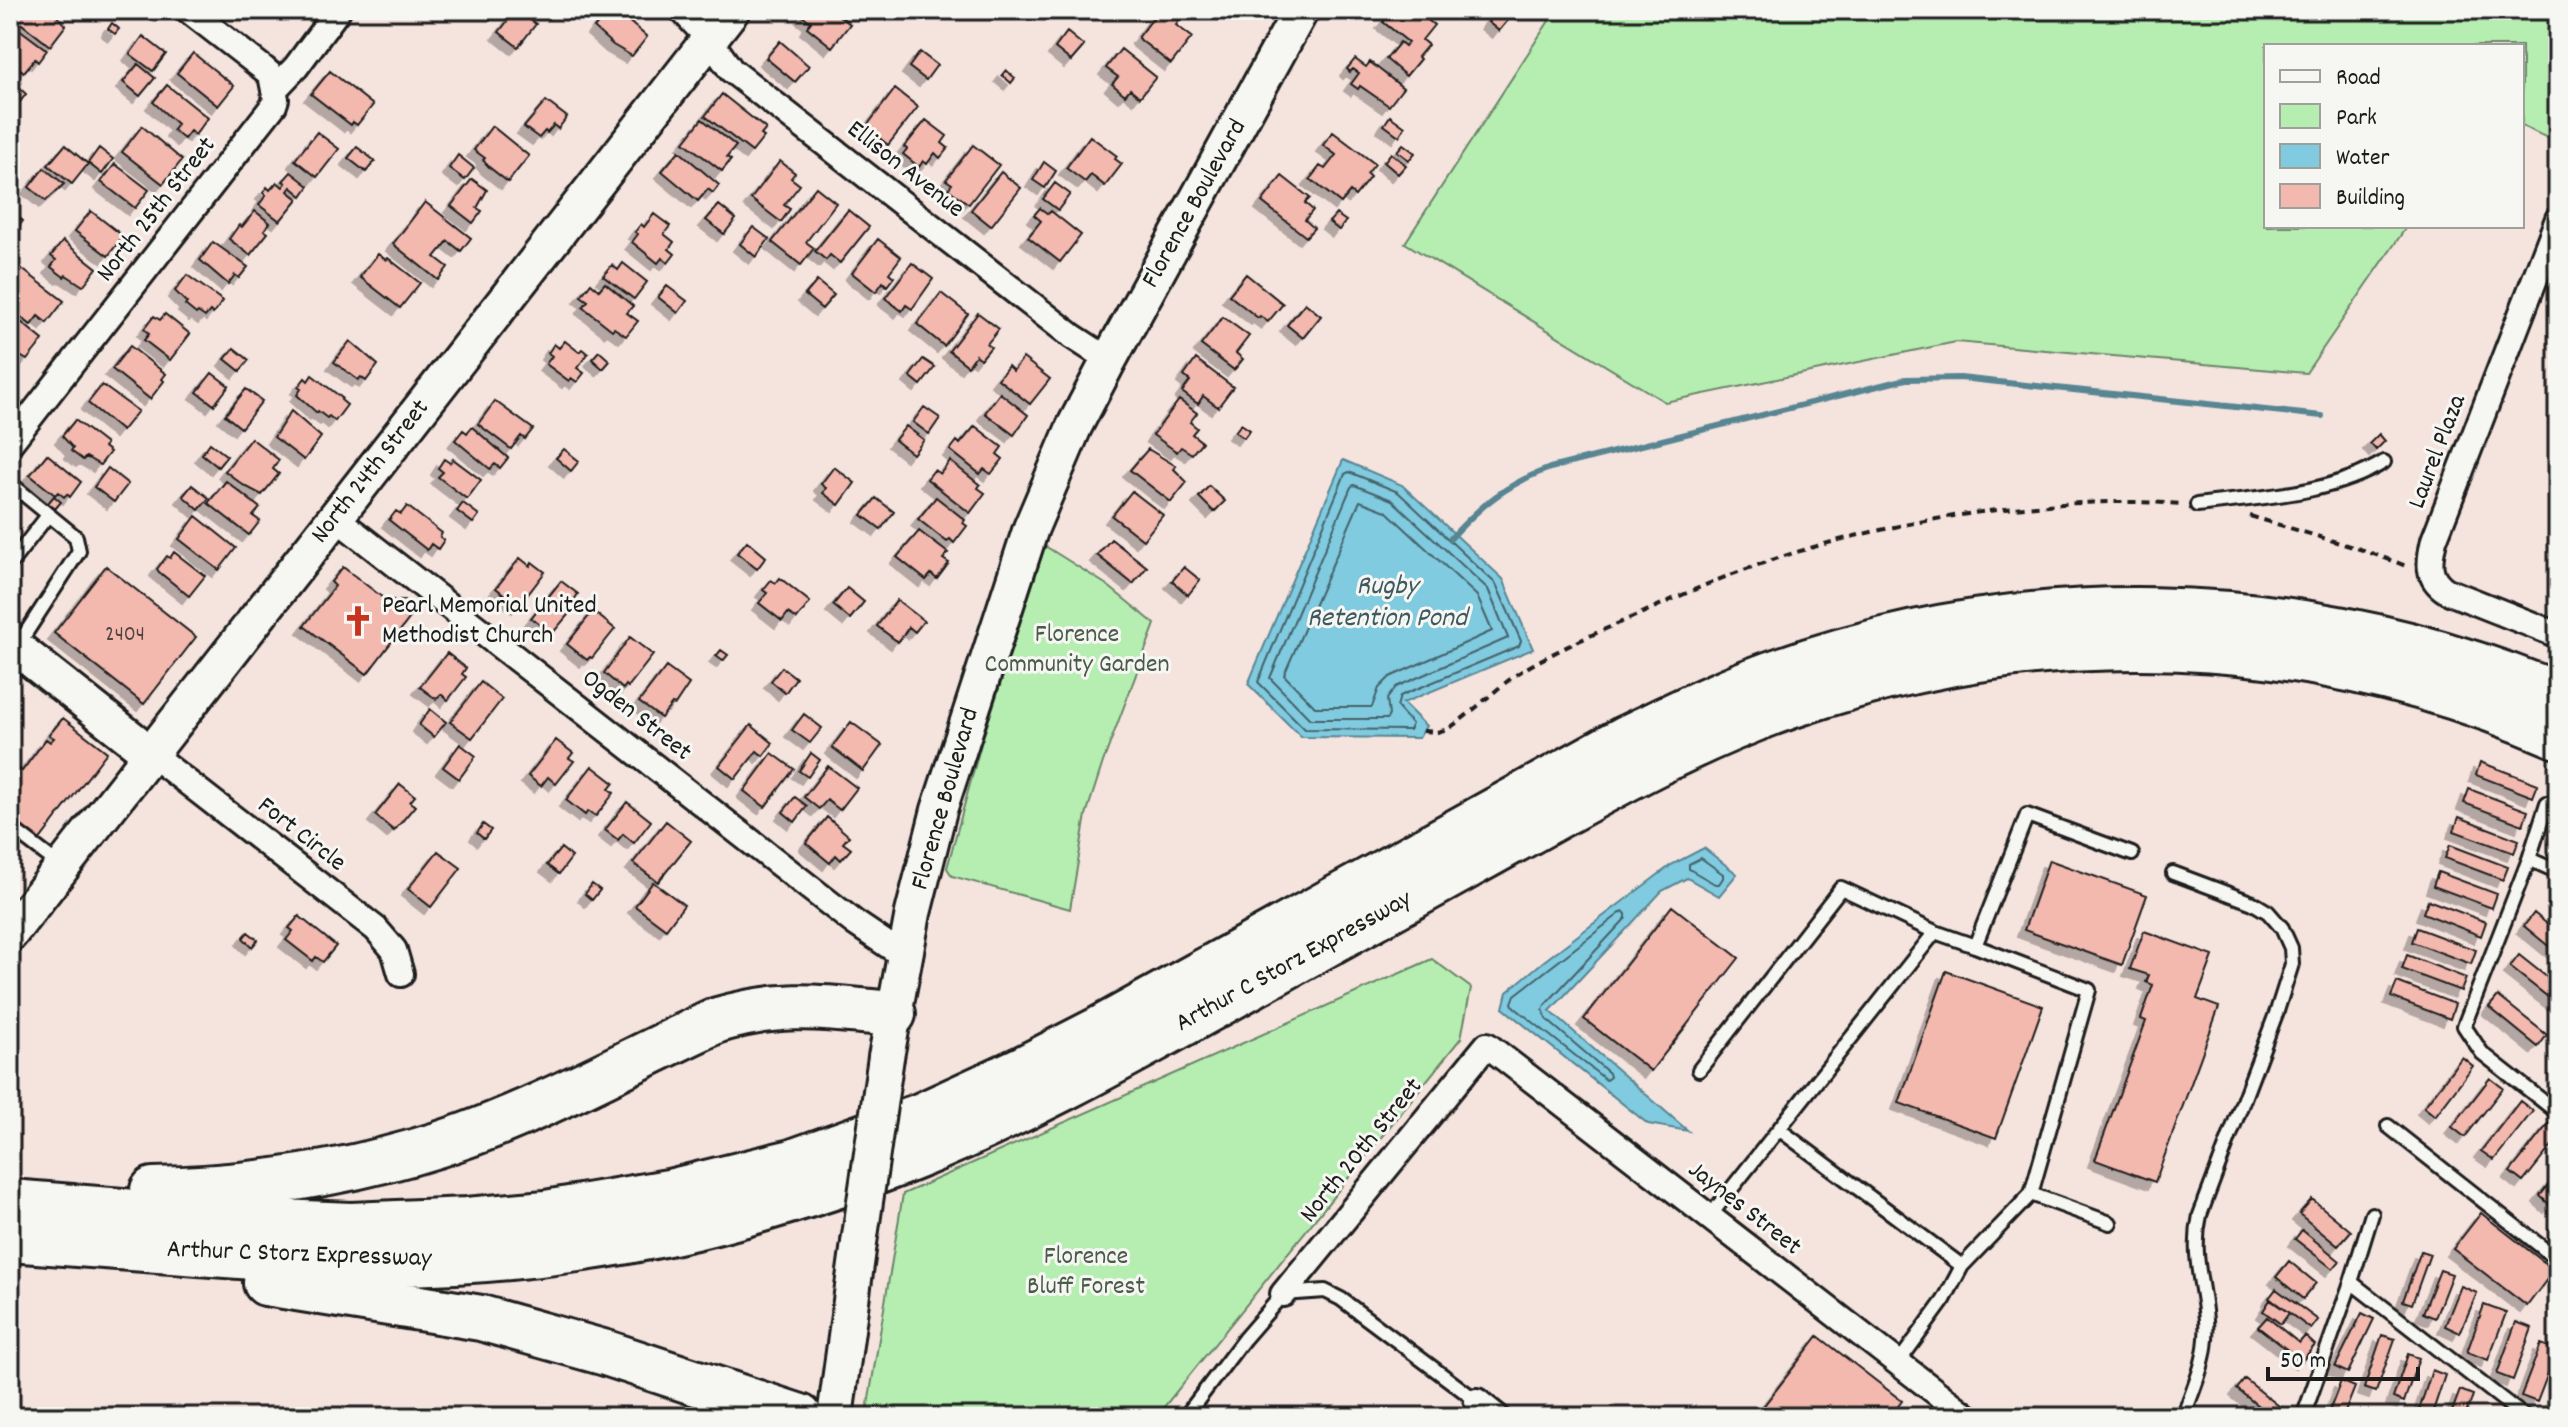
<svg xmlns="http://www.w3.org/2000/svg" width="2568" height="1427" viewBox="0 0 2568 1427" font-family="Dekko,sans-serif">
	<defs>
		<filter id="shadow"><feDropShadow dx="-7" dy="7" stdDeviation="0" flood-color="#0004"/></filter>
	</defs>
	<rect width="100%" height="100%" fill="#f5e3de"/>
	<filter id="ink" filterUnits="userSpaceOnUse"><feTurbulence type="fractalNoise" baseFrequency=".0125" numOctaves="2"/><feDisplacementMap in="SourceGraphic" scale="16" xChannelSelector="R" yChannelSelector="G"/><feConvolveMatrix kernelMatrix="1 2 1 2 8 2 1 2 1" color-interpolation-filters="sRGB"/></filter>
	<g filter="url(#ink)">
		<!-- green -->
		<path fill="#b6eeb2" stroke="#698567" stroke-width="2" d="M1556 10H2558V143L2522 126V46H2266V226H2407L2306 373 1956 342 1665 402 1405 243Z
			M1045 546 1107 585 1155 624 1103 762 1086 815 1070 909 952 876 947 868 981 744Z
			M1432 959 1471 988 1461 1038 1156 1417H866L903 1194Z"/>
		<!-- water -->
		<path fill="#80cbe0" stroke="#588592" stroke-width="2" d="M1343 460 1402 485 1503 579 1533 649 1403 703 1426 726 1419 738 1301 737 1248 684Z
			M1704 848 1737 874 1719 896 1687 878 1662 891 1550 1011 1688 1131 1648 1124 1503 1008 1507 992 1544 961 1671 865Z"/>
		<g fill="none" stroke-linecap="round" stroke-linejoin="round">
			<!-- shore -->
			<path stroke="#44626a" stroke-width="2" d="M1349 472 1398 492 1496 584 1521 641 1519 646 1400 696 1397 707 1412 724 1409 730 1305 729 1258 682 1345 474Z
				M1354 485 1392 500 1488 589 1508 638 1396 687 1387 699 1389 715 1387 719H1310L1270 678 1351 487Z
				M1360 501 1386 511 1477 596 1492 631 1390 677 1379 688 1372 707H1315L1284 675Z
				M1701 858 1723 874V878L1719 884H1715L1689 869V864Z
				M1623 911 1626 914V918L1545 1005 1543 1010 1546 1019 1609 1073 1610 1077 1606 1080 1514 1007 1512 1003 1515 995Z"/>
			<!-- stream -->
			<path stroke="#588592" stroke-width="6" d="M1451 538C1482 504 1507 484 1550 468L1906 379 1960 378 2322 416"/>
		</g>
		<!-- building -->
		<path fill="#f3b8ae" stroke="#1c1c1c" stroke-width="2" filter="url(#shadow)" d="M19 10H58L55 14 66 25 50 46 13 17Z
			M516 10 536 24 518 47 499 32Z
			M807 10H832L850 24 832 47 807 27 811 22 803 16Z
			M1159 10H1173L1171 13 1180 20 1176 25 1192 37 1171 64 1138 38Z
			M1393 10H1415L1434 25 1422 40 1428 45 1418 57 1420 59 1406 76 1386 59 1400 42 1405 46 1408 42 1383 22Z
			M1497 10 1509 19 1499 31 1488 22Z
			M608 11 615 16 618 12 647 37 632 56 613 45 594 28Z
			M112 23 119 29 115 34 108 29Z
			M19 29 47 50 38 62 35 59 24 72 10 61V30L15 34Z
			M1067 32 1084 46 1071 61 1055 48Z
			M143 36 166 54 153 71 130 54Z
			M780 41 809 66 795 82 766 58Z
			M1121 49 1156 77 1140 97 1130 89 1125 95 1112 84 1118 77 1106 68Z
			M920 52 937 65 926 80 909 67Z
			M193 53 234 86 218 106 177 73Z
			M1355 59 1366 67 1370 62 1403 88 1389 106 1360 86 1358 89 1351 84 1359 73 1353 69 1350 72 1347 69Z
			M138 64 155 78 140 96 123 82Z
			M1006 70 1015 78 1011 83 1002 75Z
			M330 71 373 105 357 125 353 122 351 125 311 94Z
			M10 79 26 94 12 112 10 110Z
			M167 85 208 118 195 135 190 131 184 139 173 130 177 124 153 102Z
			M895 89 918 107 888 145 866 127Z
			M722 94 766 129 761 135 764 137 752 152 705 116Z
			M546 101 567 117 558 129 554 125 547 133 545 131 539 138 524 127Z
			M1390 116 1405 127 1399 136 1384 125Z
			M702 119 736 146 727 157 731 160 722 171 684 142Z
			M926 120 947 136 942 143 948 148 940 158 935 153 927 164 923 161 919 167 903 154 907 149 904 147Z
			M142 126 182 160 163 184 122 152Z
			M492 126 529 156 508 182 489 167 483 160 485 158 474 150Z
			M317 132 339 149 317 177 295 160Z
			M1333 132 1375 164 1367 174 1370 177 1355 196 1350 192 1341 203 1310 179 1320 166 1325 169 1336 155 1323 145Z
			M1090 136 1117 156 1115 159 1122 164 1105 186 1091 175 1085 182 1066 168Z
			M1403 144 1415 153 1409 160 1397 151Z
			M65 145 88 164 72 184 48 165Z
			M973 145 999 165 969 204 948 189 952 184 946 180Z
			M357 147 375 161 366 172 348 158Z
			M99 148 113 159 102 174 88 163Z
			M679 151 719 185 713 193 708 189 698 201 662 171Z
			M1391 153 1406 165 1398 174 1384 162Z
			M458 155 474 168 465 180 449 168Z
			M780 161 795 173 791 178 800 185 784 205 790 209 781 222 751 199Z
			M1044 162 1056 171 1045 188 1033 180Z
			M115 164 149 190 135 208 101 182Z
			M44 168 64 184 46 201 29 187Z
			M291 172 309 186 302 196 291 187 288 191 298 199 280 221 259 205 266 195 263 193 267 187 270 190 277 182 283 187 286 183 283 181Z
			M1001 172 1021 188 991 226 971 210Z
			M1282 176 1310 198 1305 203 1313 210 1305 220 1314 228 1306 237 1262 202Z
			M472 179 487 190 477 208 482 211 473 223 451 206Z
			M1055 183 1070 194 1058 210 1043 199Z
			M816 187 836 203 806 242 814 248 801 265 772 242Z
			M425 202 471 238 461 251 448 241 435 257 448 267 438 280 393 244Z
			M719 205 736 219 724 234 706 220Z
			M1040 208 1048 214 1051 211 1081 235 1060 262 1028 237 1041 221 1034 215Z
			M848 210 869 227 840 263 830 255 826 260 815 251Z
			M11 211 23 221 11 237 10 212Z
			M91 211 123 236 108 256 75 231Z
			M255 211 270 223 264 230 268 233 250 255 229 239 239 225 242 227Z
			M654 214 670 226 664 234 674 242 669 249 675 254 668 263 662 258 658 263 632 242 638 234 635 232 641 224 644 227Z
			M1336 214 1346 221 1339 230 1329 222Z
			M753 227 769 239 756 257 740 244Z
			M878 239 901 257 889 273 894 277 887 286 883 282 876 292 852 273Z
			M63 241 97 268 83 286 66 275 64 277 51 267 56 260 51 256Z
			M213 242 248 267 239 278 235 275 228 284 200 260Z
			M378 254 386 260 388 258 420 283 400 308 360 277Z
			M623 263 647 282 634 299 603 276 612 265 618 270Z
			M912 263 933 279 912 309 906 305 902 311 885 298Z
			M22 269 64 301 47 323 38 316 31 325 12 310 19 301 10 294V286Z
			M1246 274 1283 304 1268 322 1260 316 1258 318 1229 295Z
			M187 275 223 301 213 314 210 311 205 317 198 312 196 314 185 305 187 303 175 291Z
			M817 281 834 295 822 309 805 295Z
			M591 283 599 290 605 283 633 306 627 313 638 321 626 336 614 328 612 330 583 307 588 301 581 296Z
			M667 286 687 301 678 313 658 297Z
			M941 293 968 314 944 346 917 324Z
			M1305 303 1321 316 1303 338 1287 325Z
			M10 313 43 340 27 360 10 350Z
			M978 313 999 329 987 344 991 347 981 359 976 355 968 366 949 351Z
			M165 314 190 334 170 360 144 340 149 334 144 329 154 316 160 320Z
			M1223 317 1249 336 1236 353 1243 359 1234 370 1201 345Z
			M350 341 378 365 366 381 361 377 358 380 334 362Z
			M565 341 579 352 582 349 588 354 577 368 584 373 577 382 571 378 569 381 546 364 552 356 548 353 554 344 559 348Z
			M130 346 166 374 162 379 164 381 150 399 112 369Z
			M234 348 249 360 240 371 225 359Z
			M599 351 610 361 603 369 592 359Z
			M1023 358 1050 379 1030 404 998 379 1008 366 1013 371Z
			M923 359 935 367 921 385 910 376Z
			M1196 359 1233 387 1218 407 1203 396 1198 404 1182 392 1190 381 1184 376Z
			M212 373 229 386 214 405 197 392Z
			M312 375 342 398 341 400 347 405 335 421 329 416 327 418 318 411 317 413 297 395 301 389 298 387 305 378 308 381Z
			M102 385 138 411 122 431 88 403Z
			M246 389 262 401 241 428 225 415Z
			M1000 393 1028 415 1014 435 985 413Z
			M1179 400 1197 413 1190 422 1197 428 1192 434 1202 442 1192 454 1181 447 1177 452 1153 435Z
			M495 401 533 429 525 439 521 436 511 449 478 424Z
			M924 407 940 418 929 434 913 422Z
			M291 411 321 437 304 460 274 437Z
			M75 420 106 444 104 447 110 452 100 465 86 457 83 460 71 451 73 448 62 436Z
			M1241 424 1250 430 1244 438 1235 432Z
			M906 426 924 440 913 454 895 440Z
			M975 426 1002 447 997 454 1003 459 991 474 984 469 980 474 950 450 957 441 960 444Z
			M472 427 508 458 500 468 495 464 490 469 455 440 463 430 467 433Z
			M2379 434 2385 441 2376 450 2370 443Z
			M251 438 279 460 273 469 279 474 262 495 243 485 225 471Z
			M210 443 227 456 218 467 202 454Z
			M564 449 579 461 571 471 556 458Z
			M1148 449 1176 466 1174 469 1187 482 1171 502 1130 470Z
			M47 454 81 482 70 497 67 494 64 497 58 492 55 495 30 475Z
			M444 459 450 463 453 459 481 480 467 499 438 477 443 472 438 468Z
			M950 461 980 485 978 488 985 493 970 513 927 479 934 470 940 474Z
			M834 467 855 483 839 505 823 493 826 488 821 484Z
			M108 468 128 484 114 502 94 487Z
			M226 481 260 508 253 516 260 521 249 535 208 503Z
			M192 485 209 498 199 510 183 496Z
			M1209 486 1225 501 1214 512 1199 497Z
			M1132 491 1163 515 1143 540 1112 516Z
			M54 496 61 502 55 509 48 503Z
			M936 497 965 520 963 523 967 526 954 543 950 539 947 542 918 519Z
			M876 498 894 512 881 529 862 515Z
			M463 503 479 515 473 523 457 511Z
			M407 506 442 533 440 537 444 540 438 549 431 544 427 550 389 520 396 511 401 514Z
			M196 516 236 548 219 570 179 539Z
			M919 531 948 553 943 559 949 563 937 579 931 574 926 580 897 557Z
			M1111 539 1147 567 1133 584 1097 555Z
			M747 541 766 557 757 569 737 553Z
			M174 552 205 576 189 596 159 572 157 569 167 556 170 558Z
			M520 558 530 566 532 562 545 572 519 606 496 588Z
			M106 566 196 637 144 704 54 633Z
			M343 567 391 604 393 600 396 602 404 600 410 605V613L412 615 367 674 304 626 335 586 331 582Z
			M1184 567 1200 580 1188 595 1172 581Z
			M780 578 810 602 797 619 788 613 782 621 759 603 767 593 763 590 771 580 776 583Z
			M561 581 578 594 574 600 578 603 552 634 531 618Z
			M847 588 864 602 850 619 833 605Z
			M897 600 924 621 915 632 909 627 898 642 877 626Z
			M593 611 615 629 592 658 590 657 587 660 567 644Z
			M630 637 653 655 628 687 626 685 623 689 604 673Z
			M721 650 728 655 723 661 716 656Z
			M447 653 466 668 462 674 466 677 448 700 441 694 436 699 420 687Z
			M666 667 689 684 675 705 672 704 661 718 639 702Z
			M782 667 796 678 785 693 771 681Z
			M481 682 502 699 472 738 450 722Z
			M430 709 446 722 434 737 419 725Z
			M804 714 822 728 810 743 792 730Z
			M63 718 107 752 38 842 10 820V772L15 766 22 771 46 739 50 742 54 738 49 735Z
			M851 722 882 745 863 771 832 747Z
			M751 725 773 743 763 756 757 751 735 779 719 766Z
			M556 740 573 753 569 758 574 761 556 784 548 777 541 786 528 776Z
			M460 744 476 756 459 779 443 767Z
			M772 753 794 769 765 807 744 791Z
			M811 753 820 760 808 777 799 771Z
			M2480 762 2538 784 2533 797 2476 775Z
			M592 766 614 783 609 789 614 793 596 816 588 811 585 815 566 800Z
			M828 766 857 788 840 810 827 800 819 809 804 797Z
			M400 784 415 796 410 802 415 806 394 831 375 815Z
			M2469 789 2528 811 2523 825 2464 803Z
			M795 797 807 806 795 822 783 812Z
			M627 802 651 821 634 843 623 834 618 840 605 830Z
			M827 817 849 836 843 843 851 849 841 860 836 855 830 863 806 843Z
			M2459 817 2519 840 2514 853 2454 831Z
			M666 821 691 841 658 882 633 863Z
			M483 824 491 830 484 839 477 833Z
			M2450 845 2508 867 2503 880 2445 858Z
			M561 848 572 857 559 874 547 865Z
			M438 851 461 868 431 907 408 889Z
			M2049 860 2147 895 2122 965 2024 930Z
			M2438 872 2497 894 2492 908 2433 886Z
			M653 882 684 905 666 929 635 906Z
			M592 884 600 890 592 900 585 894Z
			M2428 900 2486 922 2481 936 2423 913Z
			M1672 906 1739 958 1651 1071 1584 1019Z
			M2534 913 2558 933V954L2524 926Z
			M299 916 336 946 323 962 316 957 313 961 286 940 293 931 289 928Z
			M2417 928 2476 950 2471 964 2412 942Z
			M2144 931 2213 956 2197 999 2219 1007 2155 1182 2095 1160 2146 1021 2141 1019 2153 985 2146 982 2149 975 2130 969Z
			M248 932 258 940 252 947 243 938Z
			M2407 955 2466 978 2461 991 2402 969Z
			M2519 955 2558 986V1005L2510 967Z
			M1946 971 2043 1006 1996 1138 1899 1103Z
			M2397 982 2455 1004 2450 1019 2391 997Z
			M2498 996 2547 1035 2538 1047 2489 1007Z
			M2462 1057 2473 1066 2435 1116 2424 1107Z
			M2490 1078 2503 1088 2465 1137 2452 1127Z
			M2520 1101 2533 1111 2494 1160 2481 1151Z
			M2549 1123 2558 1130V1138L2523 1182 2510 1172Z
			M2558 1173V1197L2551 1206 2540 1196Z
			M2312 1199 2351 1231 2338 1246 2299 1214Z
			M2481 1213 2554 1270 2527 1306 2453 1249Z
			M2302 1230 2340 1261 2333 1269 2295 1239Z
			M2421 1251 2430 1254 2412 1304 2403 1301Z
			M2289 1261 2316 1283 2303 1299 2276 1277Z
			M2440 1270 2452 1274 2435 1318 2423 1313Z
			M2461 1286 2477 1293 2460 1333 2445 1326Z
			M2276 1289 2318 1320 2311 1329 2269 1298Z
			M2270 1300 2289 1313 2281 1324 2263 1311Z
			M2484 1305 2506 1313 2488 1360 2467 1352Z
			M2362 1313 2374 1319 2348 1373 2335 1367Z
			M2267 1317 2299 1343 2305 1336 2315 1345 2302 1361 2258 1327Z
			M2516 1322 2532 1328 2513 1380 2497 1374Z
			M2382 1335 2395 1339 2376 1392 2364 1388Z
			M1818 1336 1902 1401 1890 1417H1755Z
			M2541 1344 2557 1350 2537 1402 2521 1396Z
			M2408 1354 2419 1358 2404 1402 2393 1398Z
			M2432 1370 2445 1375 2431 1417H2417Z
			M2245 1379 2289 1414 2287 1417H2272L2237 1389Z
			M2341 1381 2355 1387 2343 1417H2327Z
			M2460 1390 2473 1395 2465 1417H2450Z
			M2555 1393 2558 1394 2556 1417 2547 1414Z"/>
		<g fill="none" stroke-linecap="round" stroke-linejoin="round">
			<defs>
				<path id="lane" d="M10 483 76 537 79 551 18 645
					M2197 505C2258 497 2330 495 2384 462
					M10 564 49 514
					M10 827 61 866
					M2529 859 2547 803
					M2558 872 2529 859 2464 1026 2482 1053 2558 1113
					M2173 873 2253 903 2268 912 2282 928 2291 948 2292 964 2277 1011 2200 1215C2191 1256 2203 1281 2206 1320 2209 1355 2195 1385 2183 1417
					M1699 1070 1841 888 1935 932 1975 946
					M2388 1126 2558 1260
					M1780 1130 1962 1266
					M2031 1194 2110 1223
					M1709 1217 1935 932
					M2351 1282 2372 1214
					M1898 1363 1944 1300 1962 1266 2031 1194 2089 990 1975 946 2027 815 2132 854
					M1185 1417 1244 1339 1283 1294 1325 1291 1341 1299 1477 1401
					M2303 1417 2351 1282 2525 1417"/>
				<path id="street" d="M188 10 264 69 271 75 274 90
					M682 10 709 39 731 70 1072 336 1109 360
					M2558 219 2434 540C2429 561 2426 578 2447 591L2558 635
					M10 443 274 105 276 99 274 90 296 67 338 10
					M336 518 855 923 904 956
					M151 754 376 929 394 950 401 974
					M1283 1294 1487 1045 1968 1417
					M1477 1401 1497 1417"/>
				<path id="secondary" d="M10 643 151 754
					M10 934 732 10
					M886 1057 913 913 939 810 1031 528 1074 427 1109 360 1301 10
					M835 1417 859 1243"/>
				<path id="highway" d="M153 1190C259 1188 364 1171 464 1136 551 1105 634 1058 718 1020 785 1000 826 1008 893 1014
					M10 1202 235 1220 351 1225 467 1220 546 1213 669 1192 792 1162 920 1116 1020 1070 1100 1029 1628 737C1668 718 1708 698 1749 682 2013 581 2298 587 2558 695
					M10 1239C82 1245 154 1250 226 1255 280 1259 334 1263 388 1263 509 1263 646 1244 762 1209 813 1194 866 1177 915 1157 1016 1116 1111 1064 1206 1011 1292 963 1379 915 1466 867 1572 809 1678 744 1793 705 2046 618 2313 629 2558 736
					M266 1283 481 1318 606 1353 800 1417"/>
			</defs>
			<!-- lane casing -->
			<use href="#lane" stroke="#1c1c1c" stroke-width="18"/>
			<!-- street casing -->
			<use href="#street" stroke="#1c1c1c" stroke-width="30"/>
			<!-- secondary casing -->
			<use href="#secondary" stroke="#1c1c1c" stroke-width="40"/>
			<!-- highway casing -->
			<use href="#highway" stroke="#1c1c1c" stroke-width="50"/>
			<!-- path -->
			<path stroke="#1c1c1c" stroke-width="4" stroke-dasharray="8 6" stroke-linecap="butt" d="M2250 516 2363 550 2409 567
				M1423 731 1437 732 1448 729C1477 710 1500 683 1530 666 1565 646 1603 630 1640 614 1673 599 1706 584 1741 571 1871 522 2043 494 2182 504"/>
			<!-- lane -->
			<use href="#lane" stroke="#f6f6f2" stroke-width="12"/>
			<!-- street -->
			<use href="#street" stroke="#f6f6f2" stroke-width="24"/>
			<!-- secondary -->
			<use href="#secondary" stroke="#f6f6f2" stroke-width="34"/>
			<!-- highway -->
			<use href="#highway" stroke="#f6f6f2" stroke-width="44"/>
			<defs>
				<path id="secondary-bridge" d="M859 1243 886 1057"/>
			</defs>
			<!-- secondary-bridge casing -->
			<use href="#secondary-bridge" stroke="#1c1c1c" stroke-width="40" stroke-linecap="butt"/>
			<!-- secondary-bridge -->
			<use href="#secondary-bridge" stroke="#f6f6f2" stroke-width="34"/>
		</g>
	</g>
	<!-- icons -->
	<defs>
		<symbol id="church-bare" viewBox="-9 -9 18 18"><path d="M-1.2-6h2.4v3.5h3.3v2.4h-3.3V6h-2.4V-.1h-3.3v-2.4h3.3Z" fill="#c8321e" stroke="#f6f6f2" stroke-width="2.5" paint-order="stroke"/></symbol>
	</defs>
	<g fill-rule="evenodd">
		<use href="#church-bare" x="336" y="599" width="44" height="44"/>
	</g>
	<g text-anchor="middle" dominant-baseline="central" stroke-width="6" stroke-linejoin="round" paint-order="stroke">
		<!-- number labels -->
		<g font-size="22" fill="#524340">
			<text x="125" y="635">2404</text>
		</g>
		<!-- street labels -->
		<g font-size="26" fill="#1c1c1c" stroke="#f6f6f2">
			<text transform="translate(905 170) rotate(38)">Ellison Avenue</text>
			<text transform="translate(1195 204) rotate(-61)">Florence Boulevard</text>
			<text transform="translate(157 210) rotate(-52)">North 25th Street</text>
			<text transform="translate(2438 452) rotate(-69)">Laurel Plaza</text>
			<text transform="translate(371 472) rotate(-52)">North 24th Street</text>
			<text transform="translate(636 716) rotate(38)">Ogden Street</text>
			<text transform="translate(946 799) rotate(-74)">Florence Boulevard</text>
			<text transform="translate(301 835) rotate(38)">Fort Circle</text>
			<text transform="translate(1294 962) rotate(-29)">Arthur C Storz Expressway</text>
			<text transform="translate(1362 1151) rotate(-51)">North 20th Street</text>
			<text transform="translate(1744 1209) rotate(38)">Jaynes Street</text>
			<text transform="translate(299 1255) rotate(2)">Arthur C Storz Expressway</text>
		</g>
		<!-- poi labels -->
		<g font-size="26" fill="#1c1c1c" stroke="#f6f6f2" text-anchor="start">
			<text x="382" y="606">Pearl Memorial United<tspan x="382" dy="30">Methodist Church</tspan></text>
		</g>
		<!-- park labels -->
		<g font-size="26" fill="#4a5b49" stroke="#f6f6f2">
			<text x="1077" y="635">Florence<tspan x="1077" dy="30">Community Garden</tspan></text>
			<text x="1086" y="1257">Florence<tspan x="1086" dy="30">Bluff Forest</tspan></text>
		</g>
		<!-- water labels -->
		<g font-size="28" font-style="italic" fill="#3f5961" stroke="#f6f6f2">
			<text x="1387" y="588">Rugby<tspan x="1387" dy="32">Retention Pond</tspan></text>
		</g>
	</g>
	<!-- margin -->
	<rect width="2568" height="1427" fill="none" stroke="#f6f6f2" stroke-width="40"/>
	<rect x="20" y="20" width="2528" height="1387" fill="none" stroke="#1c1c1c" stroke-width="3" filter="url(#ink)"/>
	<!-- legend -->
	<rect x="2264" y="44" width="260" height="184" fill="#f6f6f2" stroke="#9f9f9c" stroke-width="2"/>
	<rect x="2280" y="70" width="40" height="12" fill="#f6f6f2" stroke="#9f9f9c" stroke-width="2"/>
	<text x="2336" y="84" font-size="24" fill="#1c1c1c">Road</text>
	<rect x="2280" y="104" width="40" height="24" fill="#b6eeb2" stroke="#9f9f9c" stroke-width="2"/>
	<text x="2336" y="124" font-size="24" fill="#1c1c1c">Park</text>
	<rect x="2280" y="144" width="40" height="24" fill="#80cbe0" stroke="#9f9f9c" stroke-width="2"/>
	<text x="2336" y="164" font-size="24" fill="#1c1c1c">Water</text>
	<rect x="2280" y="184" width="40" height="24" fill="#f3b8ae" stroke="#9f9f9c" stroke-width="2"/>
	<text x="2336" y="204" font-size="24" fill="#1c1c1c">Building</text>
	<!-- scale -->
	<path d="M2268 1367v12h150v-12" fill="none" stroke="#1c1c1c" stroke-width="4"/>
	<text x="2280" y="1367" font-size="24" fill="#1c1c1c" stroke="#f6f6f2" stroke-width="6" paint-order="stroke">50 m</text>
</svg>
